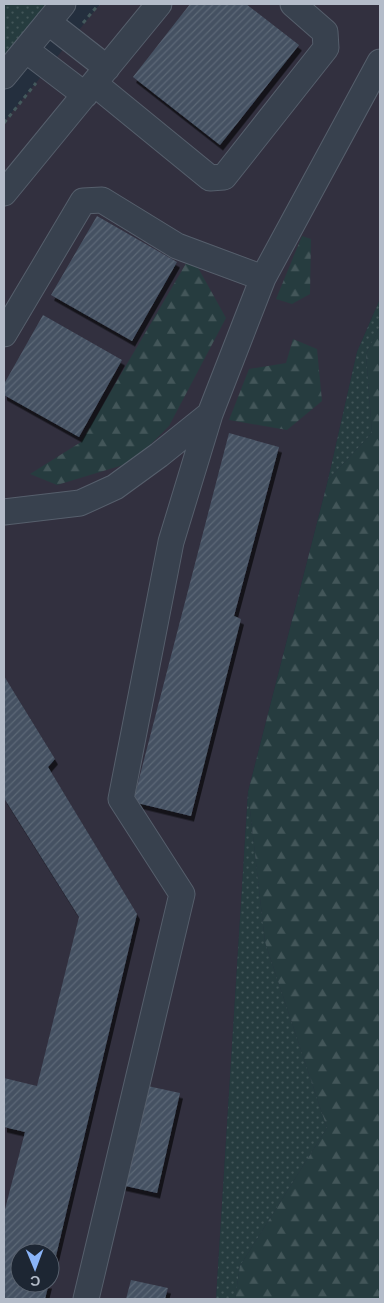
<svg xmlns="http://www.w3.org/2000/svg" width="384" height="1303" viewBox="0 0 384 1303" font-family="'DM Sans',sans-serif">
	<defs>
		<pattern id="grass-dots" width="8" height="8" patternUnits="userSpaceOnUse" patternTransform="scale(1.25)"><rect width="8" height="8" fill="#263c3f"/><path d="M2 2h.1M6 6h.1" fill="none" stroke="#435659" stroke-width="1.8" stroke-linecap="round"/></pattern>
		<pattern id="forest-firs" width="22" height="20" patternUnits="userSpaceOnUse" patternTransform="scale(1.25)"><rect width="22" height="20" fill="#263c3f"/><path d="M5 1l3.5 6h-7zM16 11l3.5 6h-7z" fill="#435659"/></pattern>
		<pattern id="building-hatch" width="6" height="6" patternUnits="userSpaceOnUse" patternTransform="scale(1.25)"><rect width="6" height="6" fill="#455162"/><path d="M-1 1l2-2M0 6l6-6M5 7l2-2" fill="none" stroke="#5d6877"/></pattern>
		<filter id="shadow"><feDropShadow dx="3" dy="5.5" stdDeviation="0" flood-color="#0009"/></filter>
	</defs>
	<rect width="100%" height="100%" fill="#242f3e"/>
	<!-- medical -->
	<path fill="#32303f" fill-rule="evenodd" d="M100 4H380V299L357 352 328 480 248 792 216 1299H4V122ZM20 1253H50V1283H20Z"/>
	<!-- grass -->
	<path fill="url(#grass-dots)" d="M4 4H46L4 56Z
		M380 299V327L366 354 372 433 328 480 357 352Z
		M248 792 265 942 327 1128 240 1266 235 1299H216Z"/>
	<!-- forest -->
	<path fill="url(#forest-firs)" d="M302 236 311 239 310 294 292 304 276 299Z
		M191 255 226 318 169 426 133 462 57 485 30 474 81 442Z
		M380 327V1299H235L240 1266 327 1128 265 942 248 792 328 480 372 433 366 354Z
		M293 339 317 349 322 401 287 430 229 420 249 369 286 363Z"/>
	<!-- building -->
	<path fill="url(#building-hatch)" filter="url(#shadow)" d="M190 4H246L299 45 220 145 133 77Z
		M97 216 177 262 132 341 51 295Z
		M43 315 122 360 79 437 4 395V384Z
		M229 433 279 447 234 616 241 619 191 816 133 802Z
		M4 676 55 759 48 767 137 914 51 1277 50 1253H20V1283H49L45 1299H4V1213L25 1132 4 1127V1078L37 1086 79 917 4 798Z
		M143 1085 180 1093 157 1193 121 1185Z
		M131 1280 168 1288 165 1299H126Z"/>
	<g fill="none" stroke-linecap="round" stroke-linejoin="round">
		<defs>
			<path id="minor" d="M48 22 107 68
				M26 50 85 95
				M4 76 63 4
				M95 84 210 178 224 177 326 48 325 32 293 4
				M4 193 159 4
				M4 334 83 201 102 200 177 246 263 278
				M4 512 80 503 115 487 159 455 210 414
				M86 1299 182 894 121 799 171 542 210 414 263 278 380 62"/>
		</defs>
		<!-- minor casing -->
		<use href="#minor" stroke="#565f6c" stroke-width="27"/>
		<!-- path -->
		<path stroke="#44595c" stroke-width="3" stroke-dasharray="4 4" stroke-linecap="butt" d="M83 23 99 4
			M4 123 36 83"/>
		<!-- minor -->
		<use href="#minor" stroke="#38414e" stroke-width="25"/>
	</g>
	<!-- border -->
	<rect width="384" height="1303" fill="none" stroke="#b4bcc9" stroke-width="10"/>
	<!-- north arrow -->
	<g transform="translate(35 1268) rotate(179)"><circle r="24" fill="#1d2633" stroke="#59626f"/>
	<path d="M0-4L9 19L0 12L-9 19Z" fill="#8ab4f8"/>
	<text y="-8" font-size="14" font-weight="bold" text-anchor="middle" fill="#b4bcc9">С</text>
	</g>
</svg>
